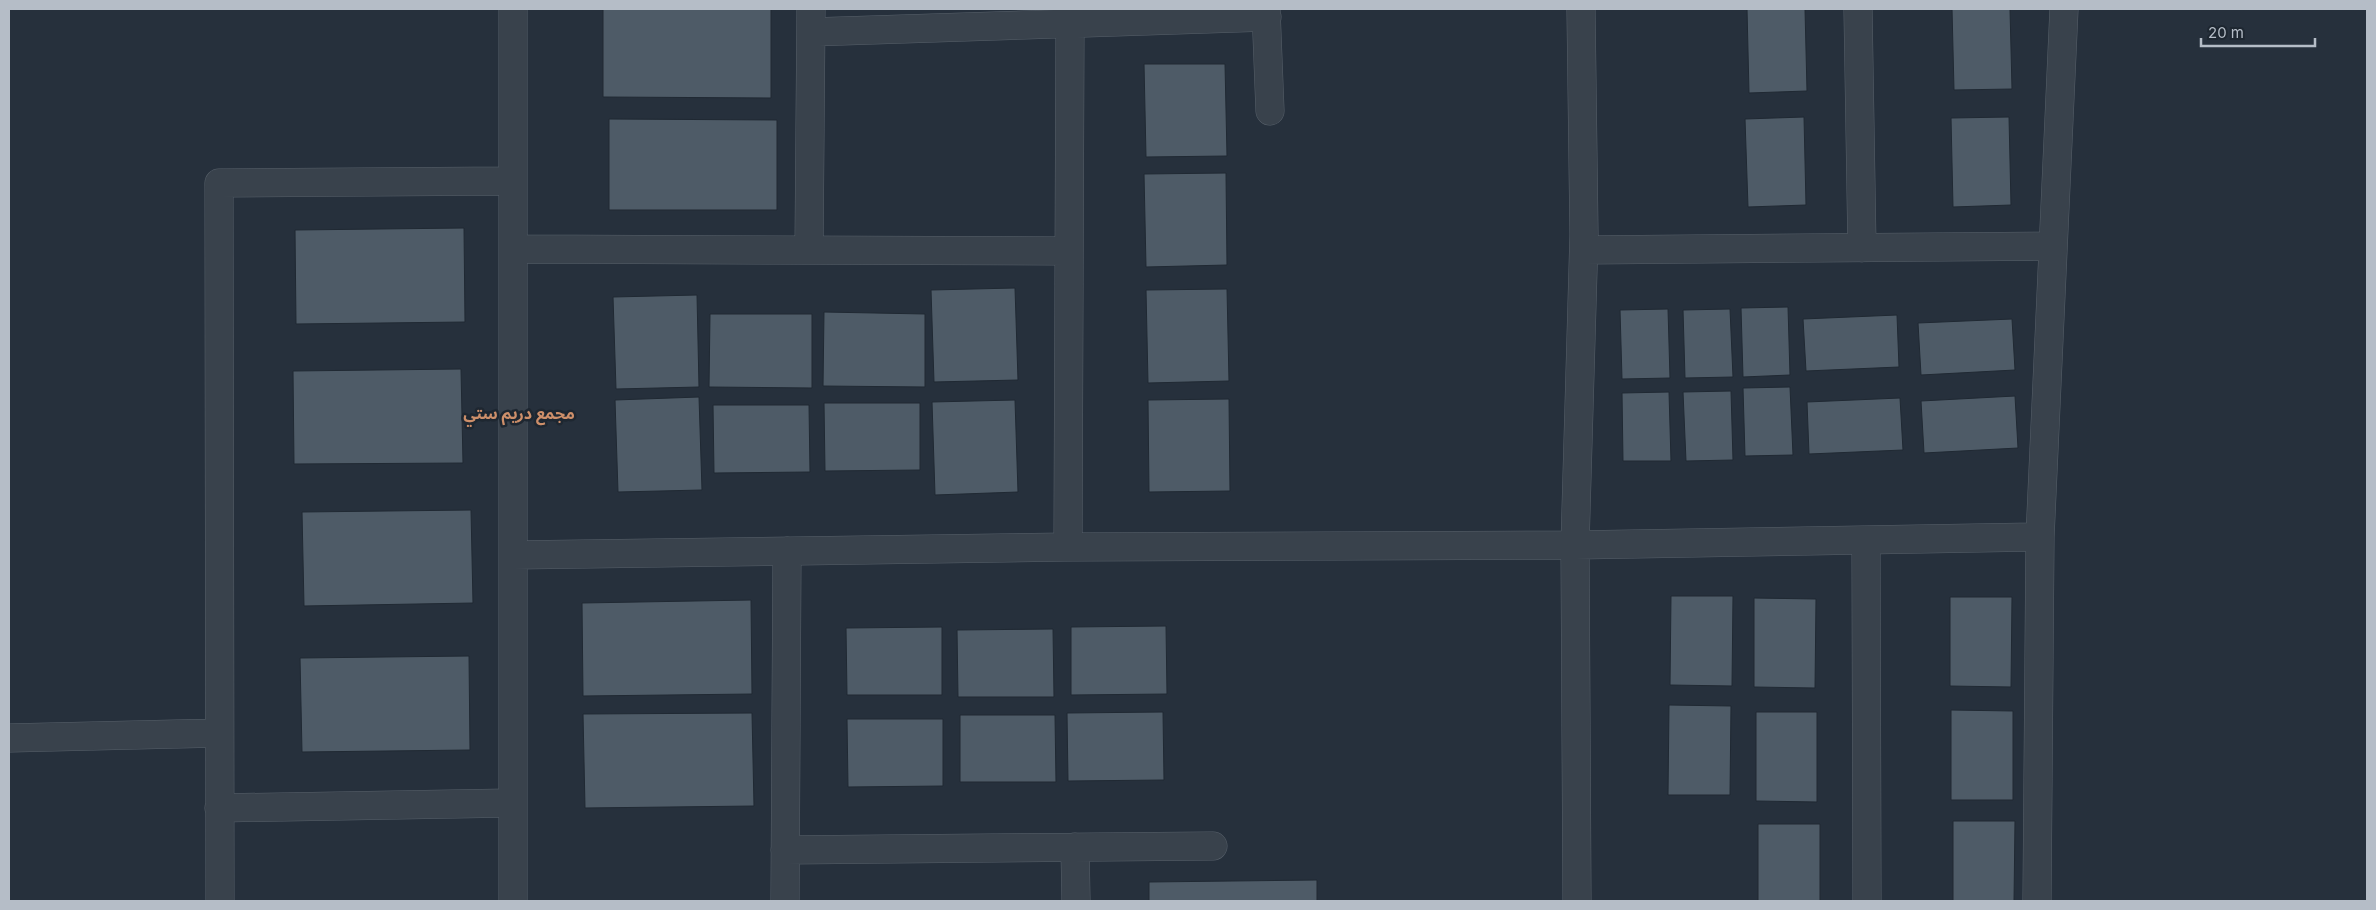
<svg xmlns="http://www.w3.org/2000/svg" width="2376" height="910" viewBox="0 0 2376 910" font-family="Inter,'Noto Sans Arabic',sans-serif">
	<rect width="100%" height="100%" fill="#26303c"/>
	<!-- building -->
	<path fill="#4e5b67" stroke="#202933" d="M603 9H771V98L603 97Z
		M1747 9H1805L1807 91 1749 93Z
		M1952 9H2010L2012 89 1954 90Z
		M1144 64H1225L1227 156 1146 157Z
		M1804 117 1806 205 1748 207 1745 119Z
		M2009 117 2011 205 1953 207 1951 118Z
		M609 119 777 120V210H609Z
		M1226 173 1227 265 1146 267 1144 174Z
		M464 228 465 322 296 324 295 230Z
		M1015 288 1018 380 934 382 931 290Z
		M1227 289 1229 381 1148 383 1146 290Z
		M697 295 699 387 616 389 613 297Z
		M1788 307 1790 375 1743 377 1741 308Z
		M1668 309 1670 378 1622 379 1620 310Z
		M1730 309 1733 377 1685 378 1683 310Z
		M824 312 925 314V387L823 386Z
		M710 314H812V388L709 387Z
		M1897 315 1899 367 1806 371 1803 319Z
		M2012 319 2015 370 1921 375 1918 323Z
		M461 369 463 463 294 464 293 371Z
		M1790 387 1793 455 1745 456 1743 388Z
		M1731 391 1733 460 1686 461 1683 392Z
		M1669 392 1671 461H1623L1622 393Z
		M2015 396 2018 448 1924 453 1921 401Z
		M699 397 702 490 618 492 615 400Z
		M1900 398 1903 450 1809 454 1807 402Z
		M1229 399 1230 491 1149 492 1148 400Z
		M1015 400 1018 492 935 495 932 402Z
		M824 403H920V470L825 471Z
		M713 405H809L810 472 714 473Z
		M471 510 473 603 304 606 302 512Z
		M1671 596H1733L1732 686 1670 685Z
		M1950 597H2012L2011 687 1950 686Z
		M1754 598 1816 599 1815 688 1754 687Z
		M751 600 752 694 583 696 582 603Z
		M1166 626 1167 694 1071 695V627Z
		M942 627V695H847L846 628Z
		M1053 629 1054 697H958L957 630Z
		M469 656 470 750 302 752 300 658Z
		M1669 705 1731 706 1730 795H1668Z
		M1951 710 2013 711V800H1951Z
		M1163 712 1164 780 1068 781 1067 713Z
		M1756 712H1817V802L1756 801Z
		M752 713 754 806 585 808 583 714Z
		M960 715H1055L1056 782H960Z
		M847 719H943V786L848 787Z
		M1953 821H2015L2014 901H1953Z
		M1758 824H1820V901H1758Z
		M1317 880V901H1149V882Z"/>
	<g fill="none" stroke-linecap="round" stroke-linejoin="round">
		<defs>
			<path id="minor" d="M1266 9 1270 111
				M1858 9 1862 248
				M811 32 1267 17
				M513 249 1069 251
				M809 250 811 9
				M1584 250 2053 246
				M1866 540 1867 901
				M1068 547 1070 24
				M513 555 1068 547 1575 545 2040 537
				M9 738 219 733
				M219 808 513 803
				M1075 847 1076 901
				M785 850 1213 846
				M220 901 219 183 513 181
				M513 901V9
				M785 901 787 551
				M1577 901 1575 545 1584 235 1581 9
				M2037 901 2040 537 2064 9"/>
		</defs>
		<!-- minor casing -->
		<use href="#minor" stroke="#57606a" stroke-width="29"/>
		<!-- minor -->
		<use href="#minor" stroke="#39424c" stroke-width="28"/>
	</g>
	<g text-anchor="middle" dominant-baseline="central" stroke-width="5" stroke-linejoin="round" paint-order="stroke">
		<!-- neighbourhood labels -->
		<g font-size="16" font-weight="bold" fill="#cd8f6a" stroke="#1e2731">
			<text x="519" y="413">مجمع دريم ستي</text>
		</g>
	</g>
	<!-- border -->
	<rect width="2376" height="910" fill="none" stroke="#b5bdc7" stroke-width="20"/>
	<!-- scale -->
	<path d="M2201 38v8h114v-8" fill="none" stroke="#b5bdc7" stroke-width="2.5"/>
	<text x="2208" y="38" font-size="15" fill="#b5bdc7" stroke="#1e2731" stroke-width="4" paint-order="stroke">20 m</text>
</svg>
